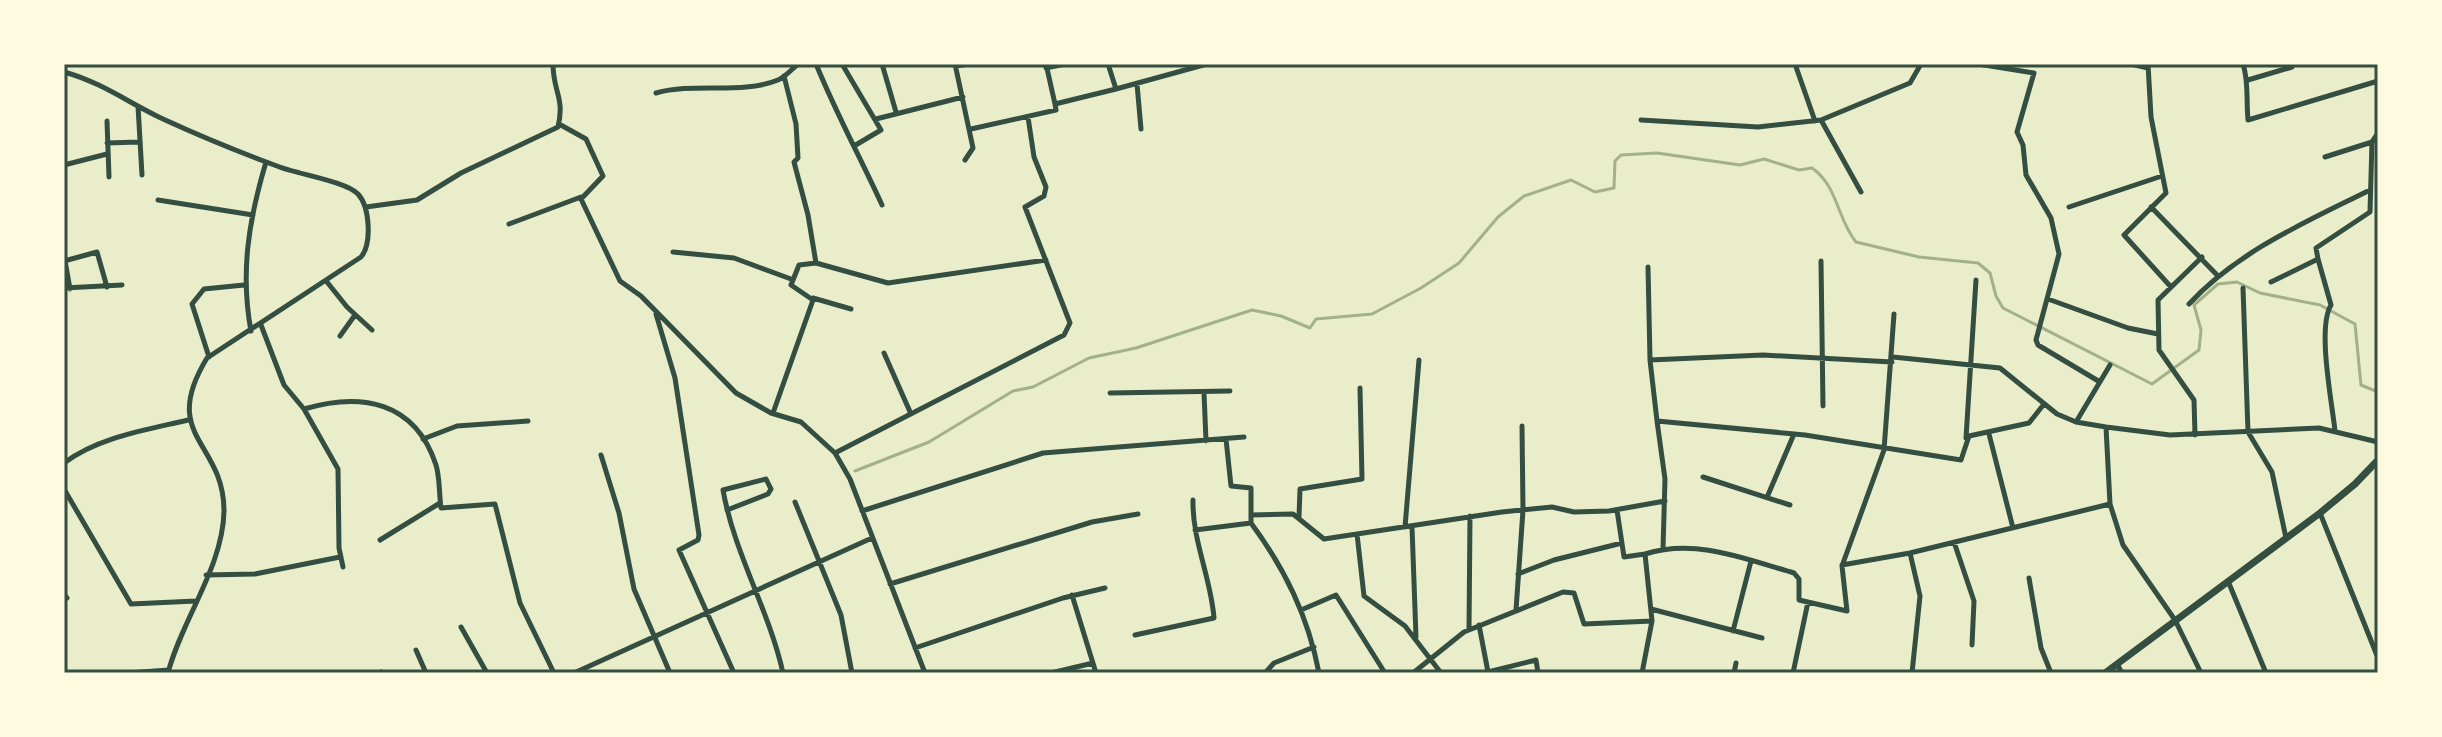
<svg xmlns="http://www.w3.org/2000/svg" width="2442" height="737" viewBox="0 0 2442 737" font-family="'Exo 2',sans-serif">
	<rect width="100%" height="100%" fill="#e9edc9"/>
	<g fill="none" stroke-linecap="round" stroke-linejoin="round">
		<!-- stream -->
		<path stroke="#a3b18a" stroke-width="3" d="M855 471 929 442 1013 391 1033 387 1089 358 1136 348 1252 310 1281 316 1310 328 1316 319 1372 314 1421 288 1459 263 1498 217 1524 196 1571 180 1595 192 1614 188 1615 161 1621 155 1657 153 1740 165 1764 159 1799 170 1812 168C1838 186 1837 219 1856 242L1919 257 1978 263 1990 273 1996 296 2003 308 2152 384 2199 350 2201 330 2194 305 2218 284 2237 282 2260 293 2320 305 2355 324 2361 385 2378 392"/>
		<!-- minor -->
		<path stroke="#344e41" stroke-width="5" d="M816 64C836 113 860 157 882 205
			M842 64 881 130 854 146
			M882 64 896 112
			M955 64 973 148 965 160
			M1046 64 1055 104
			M1795 64 1815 121
			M1978 64 2034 73 2017 132 2023 145 2026 175 2051 218 2059 254 2036 340 2038 345 2100 382
			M2131 64 2148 68
			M2148 64 2151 117 2166 193 2124 235 2171 287
			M2243 64C2249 82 2246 100 2248 120L2378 81
			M956 66 969 64
			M1046 68 1065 64
			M64 72C101 82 129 103 163 119 200 136 239 152 277 166 296 174 345 181 358 194 370 207 372 244 361 257L207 358C159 437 224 441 224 511 223 567 182 619 168 673
			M784 76 796 124 798 158 794 162 808 215 816 263
			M2248 80 2292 67
			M1137 84 1141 129
			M1116 89 1207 64
			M656 93C695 82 741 95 778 80 785 77 792 69 798 64
			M138 106 142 175
			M876 119 963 97
			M1641 120 1758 127 1821 120 1910 83 1921 64
			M1821 120 1861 192
			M107 121 109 177
			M559 124 586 139 603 176 581 199 620 281 641 296 736 393 771 413 801 422 835 453
			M971 129 1056 110 1055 104 1116 89 1108 64
			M107 143 139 142
			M2325 157 2372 142
			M64 165 107 154
			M158 200 253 215
			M366 207 417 200 461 173 558 127C565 97 553 92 553 64
			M2069 207 2162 176
			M2151 207 2218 276
			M509 224 581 197
			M673 252 734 258 791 279
			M2318 259 2331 305C2317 328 2332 402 2335 431
			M64 261 97 252 107 287
			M65 261 70 289
			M1821 261 1823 406
			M1648 267 1650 360 1657 421 1805 435 1961 460 1969 436 2029 423 2044 404
			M327 282 347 307 372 330
			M2271 282 2318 259 2316 248 2370 212 2372 142 2378 133
			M64 288 122 285
			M2243 288 2248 432 2272 472 2286 538
			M813 298 851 309
			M2048 299 2128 328 2158 334
			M2189 304C2238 251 2306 222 2370 190
			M656 314 675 378 699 535 698 540 679 550 734 673
			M261 325 284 385 304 409C361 392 415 401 436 465 440 478 439 494 441 508L495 504 520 603 554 673
			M251 331C240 272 249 219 266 162
			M340 336 355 315
			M884 353 911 414
			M209 357 192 304 204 289 244 285
			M1893 357 2000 368 2057 414 2076 422 2106 427 2170 435 2319 428 2378 442
			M1650 360 1763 355 1892 362
			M1110 393 1230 391
			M1204 393 1206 441
			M304 409 338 469 339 548 343 567
			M773 413 813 300 791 285 799 265 816 263 888 283 1046 260
			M1657 421 1665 479 1663 549
			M2076 422 2110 365
			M2106 427 2110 504 2123 545 2175 620 2201 673
			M1989 434 2013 528
			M2195 435 2194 400 2159 350 2158 300 2202 257
			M1966 438 1976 280
			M423 439 457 426 528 421
			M1226 439 1231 486 1251 488V523C1285 569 1308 616 1319 673
			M601 455 619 513 634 589 670 673
			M64 463C99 437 146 430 188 420
			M1703 477 1790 505
			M64 489 131 604 196 601
			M1768 495 1794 434
			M795 502 841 615 852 673
			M727 510 768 494 771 489 766 479 723 490C734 553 769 610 783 673
			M1617 510 1624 557 1645 554
			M862 511 1043 453 1244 437
			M2320 513 2378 658
			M1251 515 1293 514 1324 539 1502 512 1552 507 1574 512 1609 511 1665 501
			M1299 517 1300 489 1362 479 1360 388
			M1405 527 1419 360
			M1412 527 1416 637
			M1195 530 1251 523
			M1357 534 1364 596 1405 626 1441 673
			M380 540 440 503
			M1954 542 1974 601 1972 645
			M1910 553 1920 596 1912 673
			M1842 565 1910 553 2110 504
			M1518 574 1554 560 1622 543
			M206 575 255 574 340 557
			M2029 578 2041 648 2051 673
			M2228 581 2266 673
			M890 584 1092 522 1138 514
			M64 594 67 598
			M1072 595 1096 673
			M1651 609 1762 638
			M1301 610 1336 595 1385 673
			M1516 610 1523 510 1522 426
			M1479 625 1488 672
			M461 627 487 673
			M1469 630 1470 516
			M1733 631 1751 561
			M1135 635 1214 618C1211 578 1192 540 1193 500
			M915 648 1063 598 1105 588
			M416 650 426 673
			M2117 664 2122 673
			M381 672 382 673
			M1488 672 1536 660 1538 673
			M127 673 169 670
			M574 673 872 538
			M925 673 850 479 835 453 1064 335 1070 323 1025 207 1044 196 1046 187 1034 157 1028 117
			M1051 673 1093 663
			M1265 673 1274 663 1314 647
			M1413 673 1464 632 1563 592 1574 593 1584 624 1652 621
			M1642 673 1652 621 1645 554C1696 538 1745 559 1794 573L1799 579V600L1847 611 1842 566 1884 450 1894 314
			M1734 673 1736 663
			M1793 673 1808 602"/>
		<!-- secondary -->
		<path stroke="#344e41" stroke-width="7" d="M2105 673 2320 513 2355 484 2378 460"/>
	</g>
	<!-- border -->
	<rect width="2442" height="737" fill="none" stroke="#fefae0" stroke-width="132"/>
	<rect x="66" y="66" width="2310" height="605" fill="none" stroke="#344e41" stroke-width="3"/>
</svg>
